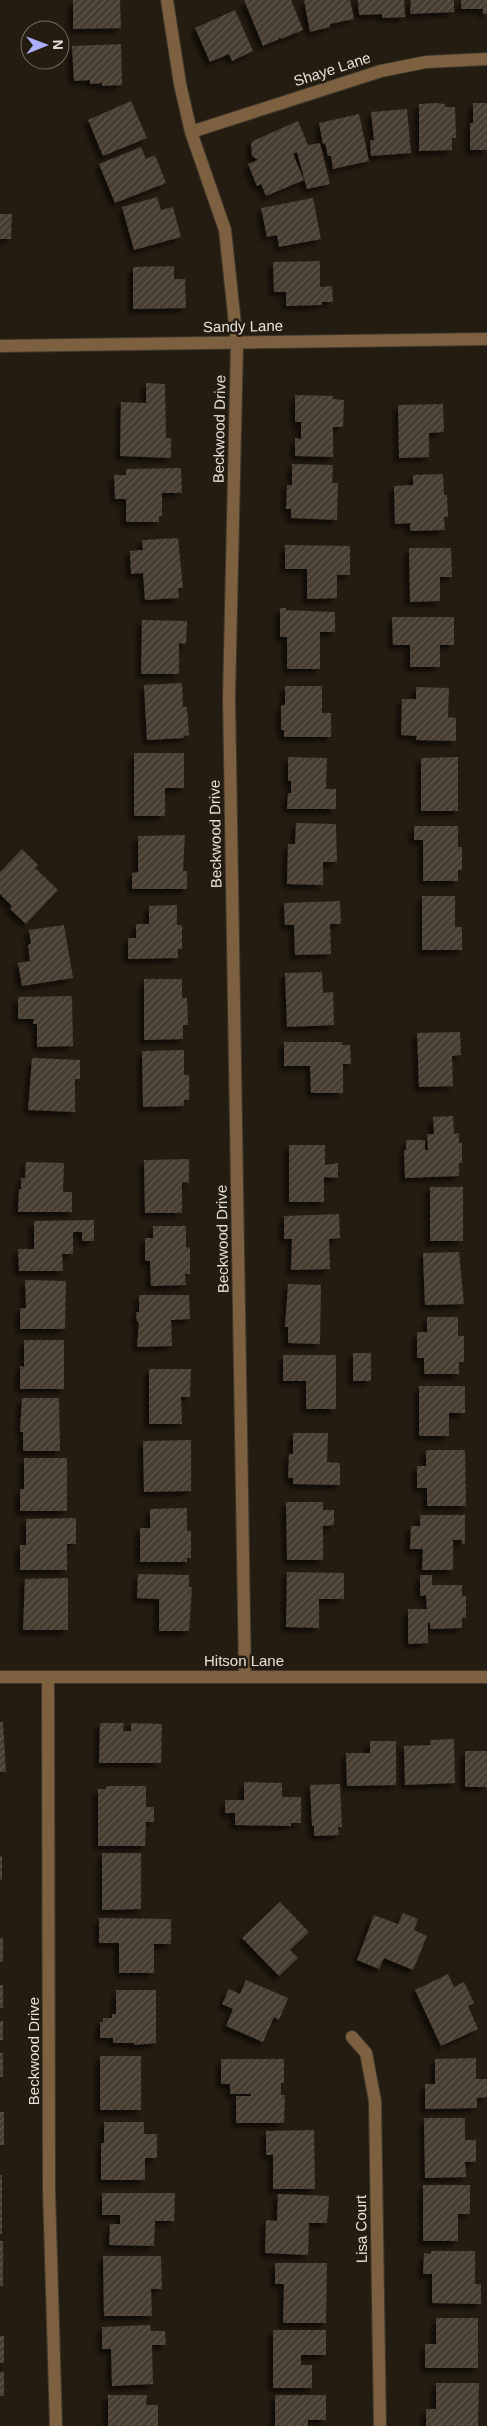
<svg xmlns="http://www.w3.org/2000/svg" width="487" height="2426" viewBox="0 0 487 2426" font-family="Helvetica,sans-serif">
	<defs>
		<pattern id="building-hatch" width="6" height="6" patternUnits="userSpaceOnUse" patternTransform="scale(1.25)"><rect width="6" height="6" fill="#463c30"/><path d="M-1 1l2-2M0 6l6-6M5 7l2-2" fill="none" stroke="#61584d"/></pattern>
		<filter id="shadow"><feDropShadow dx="-4.5" dy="4.5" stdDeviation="2.5" flood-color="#0009"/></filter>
	</defs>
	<rect width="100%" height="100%" fill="#251c11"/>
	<!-- building -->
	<path fill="url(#building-hatch)" filter="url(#shadow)" d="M73 0H120L121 28 73 29Z
		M244 0H291L303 30 281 39 278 36 279 39 263 46Z
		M304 0H350L354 19 330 24V27L310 32Z
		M358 0H404L405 17 382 18V14L359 15Z
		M411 0H454V12L410 14Z
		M461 0H487V14H483V9H461Z
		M235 10 253 51 232 61 229 54 210 62 195 28Z
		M121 44 122 85 102 86V83L90 84V80L74 81 72 46Z
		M131 101 147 138 103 156 88 120Z
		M436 103 445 104V107H455L456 138H452V150L419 151V104Z
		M473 103H487V150H470V123H473Z
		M407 109 411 153 371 156 370 140H374L371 112Z
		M359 114 369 161 333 169 331 156H328L325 143 323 144 319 123Z
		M298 121 308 145 320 143 330 184 307 189 297 152 293 154 304 180 266 196 261 184 257 186 248 164 258 160 252 156 251 144 253 141Z
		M141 147 146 159 155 155 166 183 115 203 99 164Z
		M157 197 161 210 173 207 181 237 134 250 122 207Z
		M313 198 321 239 279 247 277 235 267 237 261 208Z
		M0 214H12L11 239H0Z
		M320 261V287L332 286 333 302H322V305L286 306V292H274L273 262Z
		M174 266V279H185L186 308 133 309V267Z
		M146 383 165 384 166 438H171V458L120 456 121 402 146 403Z
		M295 395 333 396V399L344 400 343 427H333V457L295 456V438L301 439V422H295Z
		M443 404 444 432 429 433V457L399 458 398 405Z
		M292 464 333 465 332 483H338L337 520 291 518V509H286L287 485H292Z
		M181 468 182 493H162V516H159V522H126V499H115L114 475H126V469Z
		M443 474 444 495H447L448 517H444L445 530 410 531V523L395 524 394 486 413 485V475Z
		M178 538 183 588H178L179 598 145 600 143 573 131 574 130 551 143 550 142 540Z
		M285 545 350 546V575H337V598L307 599V569H285Z
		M409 548H451L452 577H440V601L410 602Z
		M280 608H286V610L335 612V632H320V669H287V637H280Z
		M392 617H454V645H440V667H410V645H393Z
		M142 620 187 621 186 644 179 643V674H141Z
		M182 683 183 707H187L189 735 184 736V738L147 740 144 685Z
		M285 686H322V713H331V737H284V730H281V706L285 705Z
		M416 687 449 688 448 717 456 718V741L416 740 417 736 401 735 402 699H416Z
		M134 753H184V788H165V816H134Z
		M288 757 327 758 326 789H336V809H287L288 793H291V781H288Z
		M458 757V811H421V758Z
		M296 823 336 824 337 862H323V885L287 884 288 844H295Z
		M414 826H458V847H462V870H458V881H423V840H414Z
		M185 835 183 871H187V889H132V873L138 872V836Z
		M22 849 38 865 35 868 58 890 26 924 10 909 12 906 0 894V872Z
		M422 896H455V927H462V950H422Z
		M340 901 341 924H330L331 954 295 955 294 925H285L284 903Z
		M177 905V925H182V949H178V958L128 959V938H136V924H149V906Z
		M64 925 73 978 22 986 18 963 30 961 28 945 31 944 29 930Z
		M322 972 323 993 333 992 334 1025 287 1027 285 973Z
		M144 979H182V998H187L188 1025H183V1039L144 1040Z
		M72 996 73 1046 37 1047V1024H33L34 1019H18V997Z
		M460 1032 461 1055 452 1056 453 1086 419 1087 417 1033Z
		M284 1042H342V1045H350L351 1064H343V1093H311L310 1066H284Z
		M184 1050V1075H189V1100H184V1106L143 1107 142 1051Z
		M32 1058 80 1060V1079H75V1112L28 1110Z
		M453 1116 454 1134 459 1133V1143H462V1163H459V1176L405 1178 404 1150H406V1140H425V1150H428L427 1134H434L433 1117Z
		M289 1145H325V1165L338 1163V1178L324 1177V1202H289Z
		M189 1159V1183L182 1182V1213H145L144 1160Z
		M26 1162 64 1163 63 1192H72V1212H18L19 1189H21V1178H25Z
		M430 1187H463V1241H430Z
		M339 1214 340 1238 329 1239 330 1269 291 1270 292 1239H284V1216Z
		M94 1220V1241H82V1232H73V1254H62L63 1271H19L18 1249H34V1221Z
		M153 1226H186V1248L190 1247V1274H185L186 1285 151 1286 150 1261H145V1238H153Z
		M459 1252 464 1304 425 1305 423 1253Z
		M25 1280 66 1281 65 1329H20V1308H26Z
		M288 1284 321 1285 320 1344 288 1343V1327H285Z
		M139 1295H189L190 1319 171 1320 172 1346 137 1347 139 1322H137L136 1312H139Z
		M427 1317H458V1336H464V1362H459V1374H424V1358H417V1332H427Z
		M24 1340H64V1389H20V1366L24 1367Z
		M353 1353H371V1381H353Z
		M283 1355H336V1409H306V1381H283Z
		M149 1369H191L190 1397H181L182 1424H149Z
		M419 1386H465V1413H449V1436H419Z
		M22 1398H59L60 1451H23V1432H20Z
		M293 1433H328L327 1462 340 1463V1485L293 1484V1478H288L289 1454H293Z
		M191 1440V1491L144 1492 143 1441Z
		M426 1450H465L466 1506H427V1488H417V1466H426Z
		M24 1458H67V1511H20V1489H24Z
		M286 1502H323V1510H334V1525L323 1526V1560H287Z
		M187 1508V1531H191V1558H187V1562H140V1528H150V1509Z
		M420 1515H465V1544H462V1540H453V1570H422L423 1549H410L411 1526H420Z
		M76 1518V1544H67V1570H20V1545H26V1519Z
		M287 1572 344 1573V1599H319V1628L286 1627Z
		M138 1574 189 1575V1587H192L189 1631H159V1599L137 1598Z
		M420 1575H432V1585H462V1596H466V1618H462V1628L430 1629V1623H428V1643L408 1644V1609H427L426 1595 420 1596Z
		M68 1578V1630H23L25 1579Z
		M0 1722H3L6 1772H0Z
		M100 1723H124L123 1731H131V1723L162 1724 161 1763H99Z
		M454 1739 455 1783 405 1785 404 1746 431 1745 430 1740Z
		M370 1741H396V1785L347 1786 346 1753H370Z
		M465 1751H487V1787H465Z
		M244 1782 282 1783V1797H301V1823H291V1826L235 1825V1813H225V1800H244Z
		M340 1784 342 1827H338L339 1835 314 1836V1826H312L310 1785Z
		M106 1786H146V1807H154V1822H146L145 1846H98V1789H106Z
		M102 1853H141V1909L102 1910Z
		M0 1856H2V1880H0Z
		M280 1902 309 1932 290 1950 298 1958 279 1976 242 1938Z
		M403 1913 418 1919 414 1930 427 1936 413 1970 384 1958 379 1969 357 1960 374 1915 398 1924Z
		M99 1918 171 1919V1944H154V1973H119V1943H99Z
		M0 1938H3V1962H0Z
		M448 1974 454 1987 464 1982 474 2003 468 2006 478 2029 441 2046 415 1990Z
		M246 1980 288 1998 279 2020 274 2017 263 2042 226 2026 233 2009 222 2004 229 1989 240 1994Z
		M0 1985H3V2008H0Z
		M116 1990H156V2043L134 2045V2043H113V2038H100V2022H103V2018H112V2014H116Z
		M0 2021H3V2040H0Z
		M0 2053H3V2077H0Z
		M100 2056H141V2110H100Z
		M476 2058V2079H487V2097L477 2098V2108L425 2109V2084H435V2059Z
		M221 2059H284V2083H281V2095H285L284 2123H236V2096H251V2094H230V2084H221Z
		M0 2112H4V2145H0Z
		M424 2118H465V2140H476V2162H465L466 2177 425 2178Z
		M104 2122H144V2134H157V2158H145V2180H101V2143H104Z
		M314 2130 315 2189H273V2155H266V2131Z
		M0 2175H2V2234H0Z
		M423 2185H470V2214H458V2241H423Z
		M102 2193H175L174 2221H155L154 2246 109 2245 110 2224H120V2215H102Z
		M278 2194 329 2196 327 2223H309L308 2255 265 2253 266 2220 277 2221Z
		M0 2241H3V2286H0Z
		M431 2251H475V2284H481V2304L432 2303V2274H423L424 2253 431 2254Z
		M103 2256H161L162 2289H151L152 2316H104Z
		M275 2263H327L326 2323H283L284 2284H275Z
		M436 2318H478V2368H425V2344H436Z
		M150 2325 151 2331H165L166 2345H152L153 2384 112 2386 111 2349H102V2327Z
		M273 2330H326V2355H301V2365H312V2388H273Z
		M0 2336H4V2363H0Z
		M0 2372H4V2396H0Z
		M436 2383H479L478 2426H426V2409H436Z
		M108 2395H147L146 2405H158V2426H108Z
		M275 2395H326V2420H308V2426H275Z"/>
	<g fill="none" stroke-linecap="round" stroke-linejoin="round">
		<defs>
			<path id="minor" d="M167 0 180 84 191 132 225 230 237 343 229 697 245 1677
				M191 132 381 71 426 62 487 59
				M0 1677H487
				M48 1677 49 2190 56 2426
				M352 2037 366 2053 375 2101 380 2426"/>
			<path id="tertiary" d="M0 346 487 339"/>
		</defs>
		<!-- minor casing -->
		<use href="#minor" stroke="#40382d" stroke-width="14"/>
		<!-- tertiary casing -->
		<use href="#tertiary" stroke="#40382d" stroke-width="14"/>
		<!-- minor -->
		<use href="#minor" stroke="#7c603f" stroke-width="12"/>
		<!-- tertiary -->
		<use href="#tertiary" stroke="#7c603f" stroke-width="12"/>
	</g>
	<g text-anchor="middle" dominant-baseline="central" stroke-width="5" stroke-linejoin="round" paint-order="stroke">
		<!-- street labels -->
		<g font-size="15" fill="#e7e1d9" stroke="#251c11">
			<text transform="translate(332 69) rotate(-18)">Shaye Lane</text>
			<text transform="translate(243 326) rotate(-1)">Sandy Lane</text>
			<text transform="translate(219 429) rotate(-89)">Beckwood Drive</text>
			<text transform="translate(215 834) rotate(-91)">Beckwood Drive</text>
			<text transform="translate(222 1239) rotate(-91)">Beckwood Drive</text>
			<text x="244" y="1660">Hitson Lane</text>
			<text transform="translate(33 2051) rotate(-90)">Beckwood Drive</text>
			<text transform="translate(361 2229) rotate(-91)">Lisa Court</text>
		</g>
	</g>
	<!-- north arrow -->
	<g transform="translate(45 45) rotate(89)"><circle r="24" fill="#251c11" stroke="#736b61"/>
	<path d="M0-4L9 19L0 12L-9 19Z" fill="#acaffb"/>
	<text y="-8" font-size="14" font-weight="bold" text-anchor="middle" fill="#e7e1d9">N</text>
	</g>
</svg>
